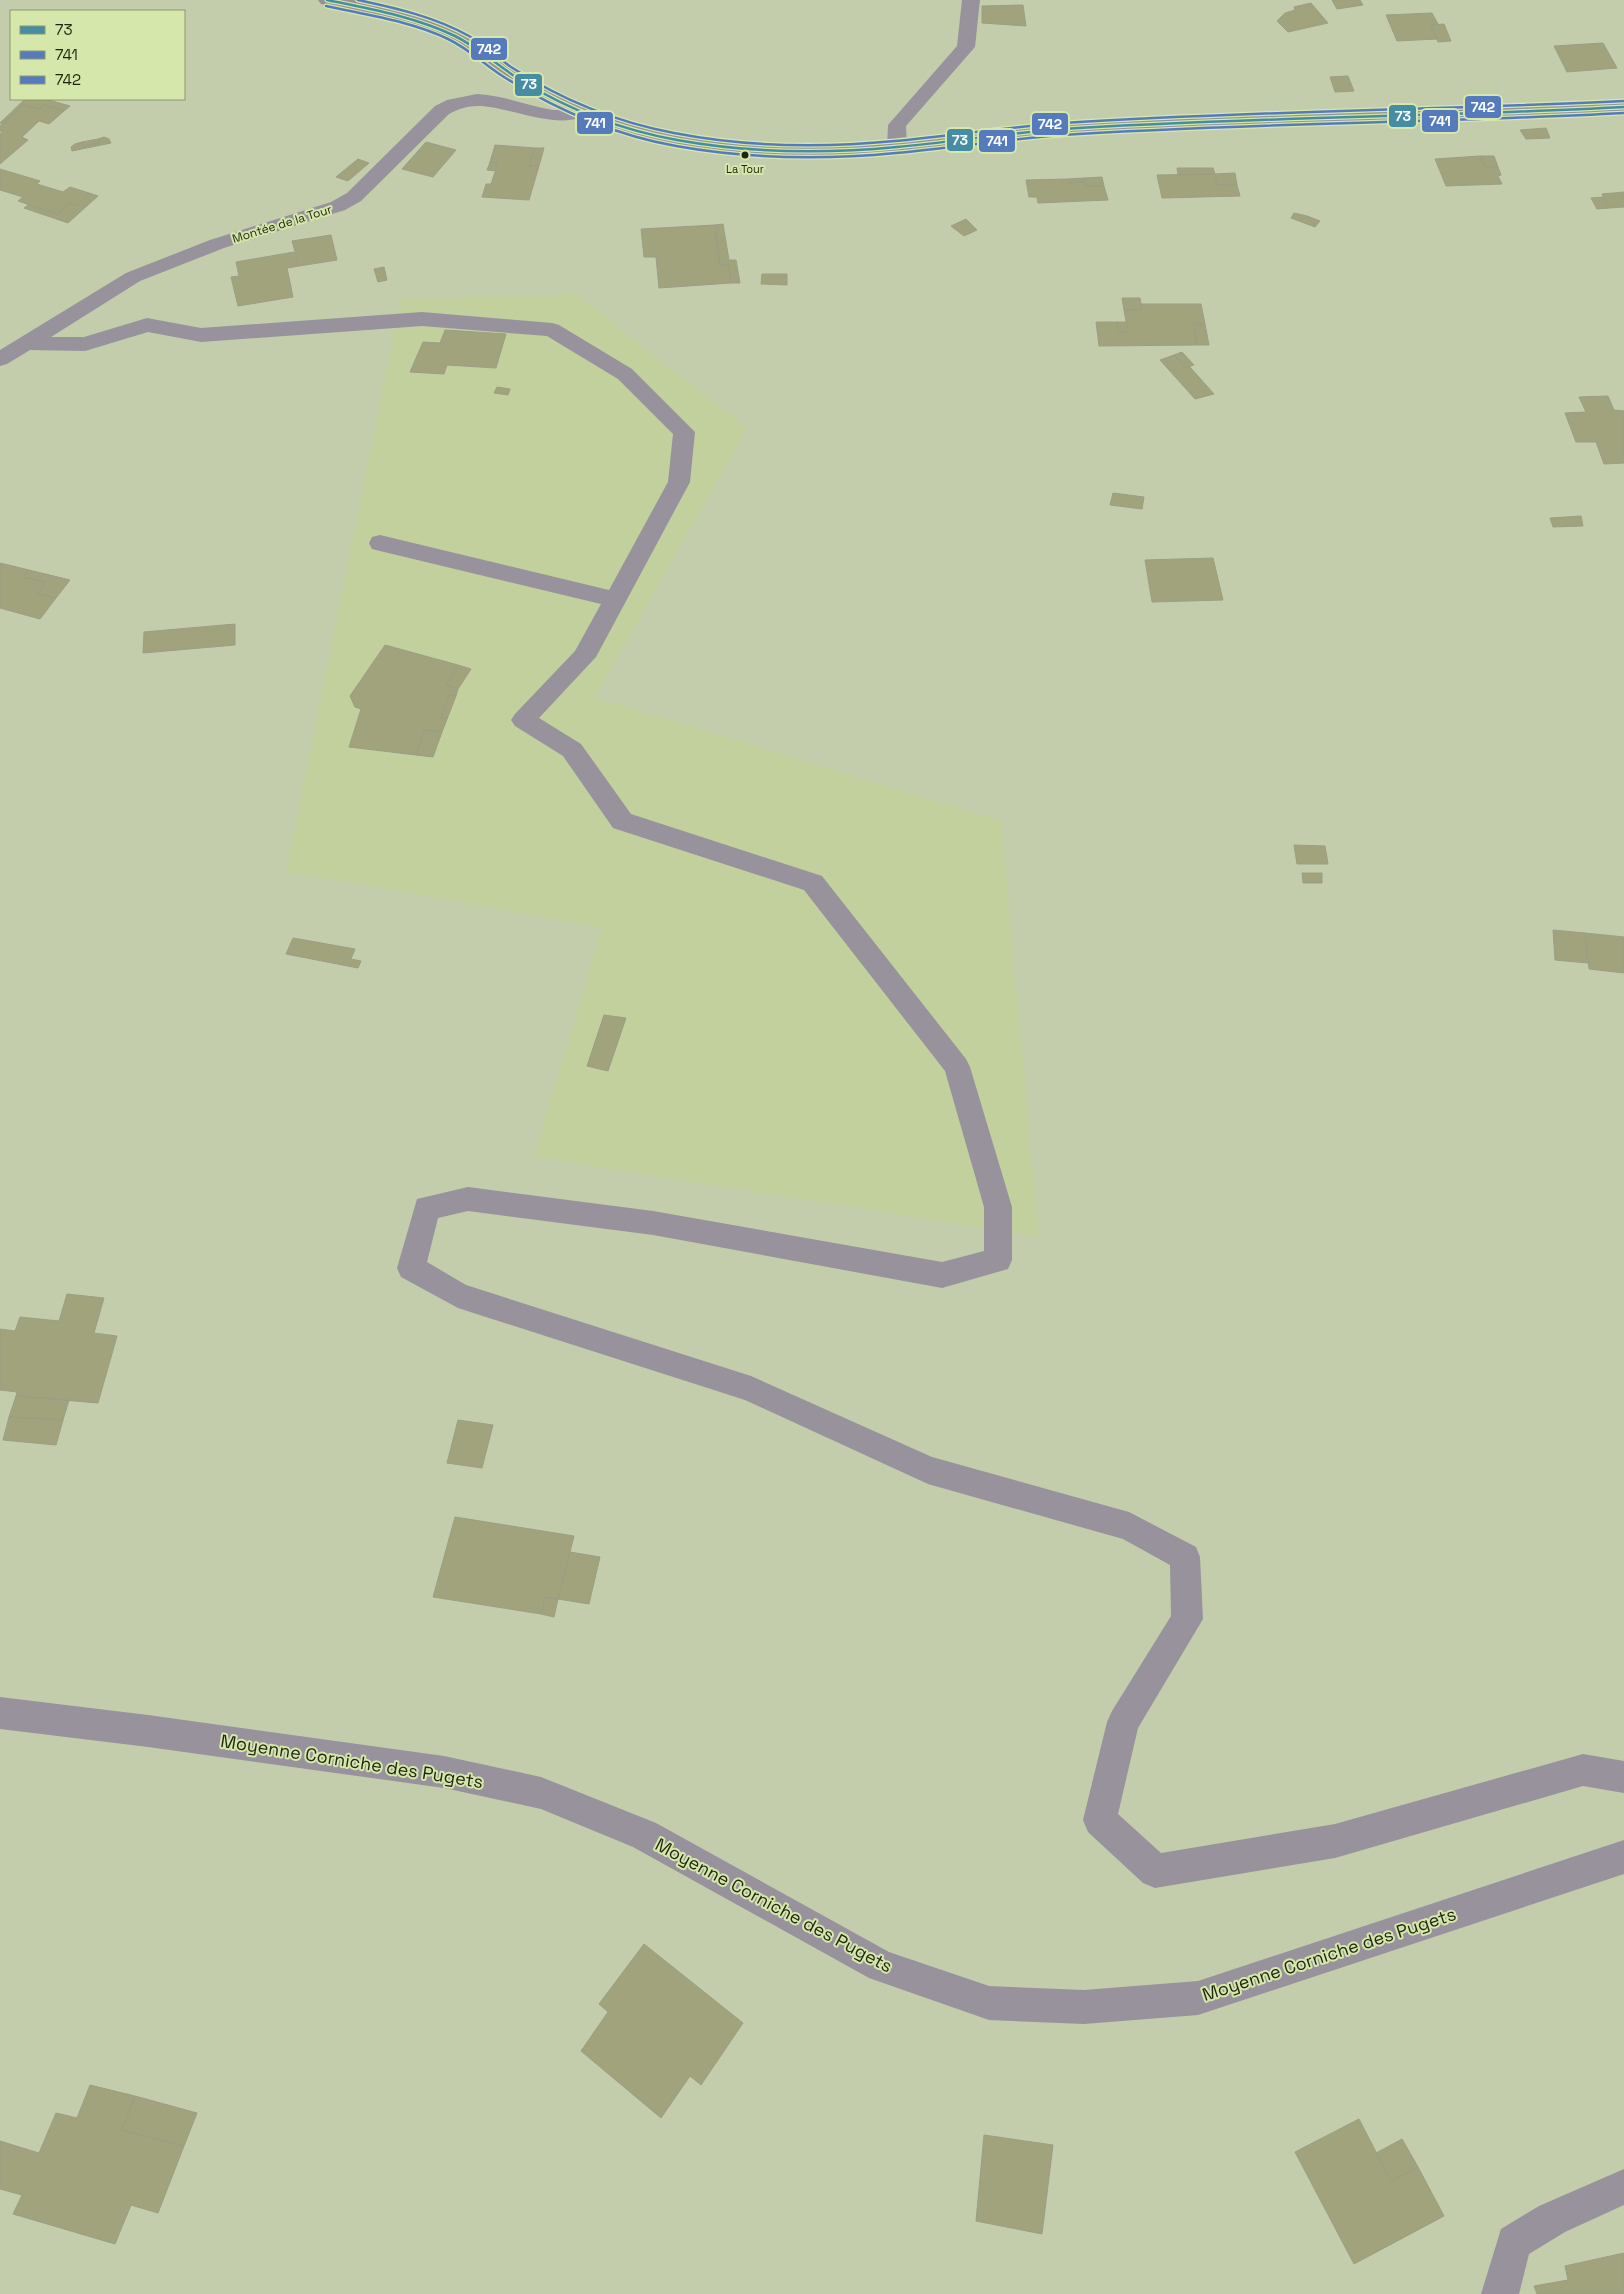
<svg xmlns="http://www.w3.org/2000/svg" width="1624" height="2294" viewBox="0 0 1624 2294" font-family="'Space Grotesk',sans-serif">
	<rect width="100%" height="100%" fill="#c3cdac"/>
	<!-- built -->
	<path fill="#c1d09d" d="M576 294 747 428 595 697 1001 821 1039 1237 534 1157 602 928 286 871 401 298Z"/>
	<!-- building -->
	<path fill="#a1a37d" stroke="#9b9e84" d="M1332 0H1360L1363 5 1337 9Z
		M1311 3 1328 23 1288 32 1277 21 1285 13 1295 10 1294 7Z
		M1023 5 1026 26 982 23V6Z
		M1432 13 1438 24 1431 25 1437 39 1397 41 1386 15Z
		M1444 24 1451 41 1438 42 1431 25Z
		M1603 43 1617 68 1567 72 1554 46Z
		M1348 76 1354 91 1335 92 1330 77Z
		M25 99H45L70 106 64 111 44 105 39 109 23 105 3 124 0 123Z
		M23 105 39 109 44 105 64 111 49 124 39 121 22 137 28 140 0 164V134L2 132 0 131V126Z
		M1546 128 1550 138 1526 139 1520 130Z
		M104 137 109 139 111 143 72 151 71 147 75 144 82 142 83 146 99 143 98 139Z
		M98 139 99 143 83 146 82 142Z
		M426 142 456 150 433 177 402 169Z
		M495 145 535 148 529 166H539L529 200 482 197 486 184H491L498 163 490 162Z
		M535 148H544L539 166H529Z
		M1480 156H1494L1498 167H1485Z
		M1480 156 1485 167H1498L1501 175 1498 176 1502 184 1446 186 1435 159Z
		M358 159 369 163 348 181 336 177Z
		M490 162 498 163 496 171 487 170Z
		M1177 168H1213L1215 174 1178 175Z
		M0 169 40 181 37 184 63 192 70 187 89 193 76 206 69 203 57 214 18 201 23 197 0 190Z
		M1235 173 1237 185H1217L1215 174Z
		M1215 174 1217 185H1237L1240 196 1162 198 1157 175Z
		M1102 177 1104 186H1086L1084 178Z
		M1084 178V182L1069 183 1068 179Z
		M1068 179 1069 183 1084 182 1086 186H1104L1108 200 1038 203 1037 197H1029L1026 180Z
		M1624 192V207L1609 208 1602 194Z
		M89 193 98 196 68 223 24 208 28 205 57 214 69 203 76 206Z
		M1603 197 1609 208 1597 209 1591 198Z
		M1294 213 1307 216 1320 221 1315 227 1291 218Z
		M966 219 977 230 964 236 951 226Z
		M723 224 729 260H736L740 283H731L729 265H720L715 225Z
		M715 225 720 265H729L731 283 659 288 656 257H644L641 229Z
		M331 235 337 260 299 266 292 241Z
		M294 252 299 266 287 268 293 297 238 306 231 277 239 276 236 262Z
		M384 267 387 280 378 282 374 269Z
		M762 274H787V285L761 284Z
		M1122 298H1140L1142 310H1124Z
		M1141 304H1201L1205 324H1194L1197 345 1099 346 1096 322H1117L1118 332H1128L1124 310H1142Z
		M1117 322H1127L1128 332H1118Z
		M1194 324H1205L1209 345H1197Z
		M445 330 506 334 496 368 447 365 444 374 410 372 423 342 440 343Z
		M1182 352 1194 365 1185 368 1174 355Z
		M1174 355 1185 368 1189 366 1214 394 1195 399 1160 360Z
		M497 387 510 389 508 395 494 393Z
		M1608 396 1614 410 1624 411V463L1604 464 1596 442H1576L1565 413 1586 412 1579 397Z
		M1113 493 1144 497 1142 509 1110 505Z
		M1581 516 1583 526 1553 527 1550 518Z
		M1213 558 1223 600 1152 602 1145 560Z
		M0 563 29 570 23 577 45 582 38 594 56 598 40 619 0 608Z
		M29 570 70 580 56 598 38 594 45 582 23 577Z
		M235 624V645L143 653 144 632Z
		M385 645 458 665 446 685 458 689 456 696 449 695 441 718 447 719 442 732 424 730 416 755 349 747 361 709 355 707 350 696Z
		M458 665 471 669 458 689 446 685Z
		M449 695 456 696 447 719 441 718Z
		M424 730 442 732 433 757 416 755Z
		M1294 845 1325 846 1328 864H1297Z
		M1302 873H1322V883H1303Z
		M1553 930 1585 933 1588 963 1555 960Z
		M1585 933 1624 937V973L1589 969Z
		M293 938 355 949 351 959 361 961 358 968 286 954Z
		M604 1015 626 1018 608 1071 587 1066Z
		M67 1294 104 1298 94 1333 117 1336 98 1403 16 1396 17 1392 0 1390V1329L15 1331 20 1317 59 1321Z
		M16 1396 69 1400 63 1420 9 1417Z
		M9 1417 63 1420 56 1445 3 1440Z
		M458 1420 493 1425 482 1468 447 1463Z
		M455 1517 574 1536 558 1599 545 1597 541 1614 433 1597Z
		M570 1552 600 1557 589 1604 558 1599Z
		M545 1597 558 1599 554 1617 541 1614Z
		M644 1944 743 2023 701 2085 690 2076 661 2118 581 2051 608 2012 599 2004Z
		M90 2085 135 2096 122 2130 184 2146 158 2213 131 2205 115 2244 13 2214 22 2195 0 2189V2141L39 2153 56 2113 77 2118Z
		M135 2096 197 2113 184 2146 122 2130Z
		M1359 2119 1391 2181 1418 2167 1444 2216 1354 2264 1295 2152Z
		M984 2135 1053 2145 1042 2234 976 2221Z
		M1402 2139 1418 2167 1391 2181 1376 2153Z
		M1624 2253V2294H1537L1534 2286 1568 2280 1565 2266Z"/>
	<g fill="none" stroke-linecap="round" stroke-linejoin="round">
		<!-- minor -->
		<path fill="#97929c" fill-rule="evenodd" d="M962 0H980L975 47 906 126 907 147 904 151 897 153 890 151 887 147 888 125 957 46Z
			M477 94C503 95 527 106 553 110 565 111 575 103 587 106L589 110C571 136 505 105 478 106 467 106 458 109 449 114L361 201 345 210 224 248 140 281 51 337H84L147 318 201 328 422 312 552 323 559 325 632 369 695 432 690 482 596 657 539 718 581 744 631 814 822 876 966 1059 970 1067 1012 1207V1260L1008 1269 942 1288 653 1235 468 1211 438 1218 427 1262 466 1285 751 1376 932 1457 1129 1512 1196 1547 1200 1557 1203 1619 1138 1728 1118 1814 1161 1853 1335 1824 1583 1754 1624 1761V1793L1583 1786 1335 1858 1155 1888 1143 1883 1088 1832 1083 1820 1107 1722 1112 1711 1171 1616 1170 1565 1123 1539 928 1484 745 1400 458 1308 401 1277 397 1268 417 1199 468 1187 653 1211 942 1262 984 1251V1207L945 1071 804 890 613 828 563 756 515 726 511 720 515 714 575 651 601 604 380 551 372 549 369 543 372 537 380 535 609 590 668 482 673 434 618 379 547 336 422 326 201 342 148 332 85 351 30 350 7 364 0 366V350L126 273 210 240 331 202 347 193 435 106 447 100Z
			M0 1697 148 1715 444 1756 541 1777 656 1823 889 1952 989 1986 1084 1990 1198 1981 1624 1840V1874L1198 2015 1084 2024 989 2020 869 1978 633 1847 541 1809 444 1788 148 1747 0 1729Z
			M1624 2169V2205L1565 2232 1529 2254 1519 2294H1481L1501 2229 1539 2206Z"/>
		<!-- major -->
		<path fill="#949293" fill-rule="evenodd" d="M318 0H353L406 12 441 23 479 41 512 66 546 86 601 113 653 130 731 141 789 145H845L1063 123 1624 101V113C1438 123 1252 125 1067 135 1002 138 938 150 873 155 800 160 724 156 652 141 598 129 545 105 499 74 482 63 468 49 450 40 409 20 364 15 321 4Z"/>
		<defs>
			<path id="bus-1" d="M327 0C371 9 415 17 455 36 479 48 499 67 522 81 569 110 622 130 677 140 749 153 824 154 897 147 952 142 1007 133 1063 129 1250 117 1437 117 1624 107"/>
			<path id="bus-2" d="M326 6C367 15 410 21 448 39 469 49 485 65 504 77 557 110 614 135 676 146 749 159 823 160 896 153 952 148 1007 139 1063 135 1249 123 1437 123 1624 113"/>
			<path id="bus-3" d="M358 0C396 8 435 17 469 36 485 44 497 57 511 67 560 99 616 122 674 133 746 147 821 148 895 141 951 136 1007 127 1063 123 1250 111 1437 110 1624 101"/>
		</defs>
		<!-- bus-1 casing -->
		<use href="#bus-1" stroke="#d5e7ab" stroke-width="5"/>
		<!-- bus-2 casing -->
		<use href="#bus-2" stroke="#d5e7ab" stroke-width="5"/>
		<!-- bus-3 casing -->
		<use href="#bus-3" stroke="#d5e7ab" stroke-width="5"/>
		<!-- bus-1 -->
		<use href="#bus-1" stroke="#468ca2" stroke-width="2.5"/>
		<!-- bus-2 -->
		<use href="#bus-2" stroke="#567bbd" stroke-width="2.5"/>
		<!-- bus-3 -->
		<use href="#bus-3" stroke="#567bbd" stroke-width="2.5"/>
	</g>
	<!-- markers -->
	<circle fill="#1f250e" stroke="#d5e7ab" stroke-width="2" cx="745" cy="155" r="4.5"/>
	<g text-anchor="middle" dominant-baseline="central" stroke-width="4" stroke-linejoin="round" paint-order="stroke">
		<!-- far-bus labels -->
		<g font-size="11" fill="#1f250e" stroke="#d5e7ab">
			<text x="745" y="169">La Tour</text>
		</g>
		<!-- far-street labels -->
		<g font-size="12" fill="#1f250e" stroke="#d5e7ab">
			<text transform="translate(282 224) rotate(-17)">Montée de la Tour</text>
		</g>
		<!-- near-street labels -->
		<g font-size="18" fill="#1f250e" stroke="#d5e7ab">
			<text transform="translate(352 1761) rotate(9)">Moyenne Corniche des Pugets</text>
			<text transform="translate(774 1905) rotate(28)">Moyenne Corniche des Pugets</text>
			<text transform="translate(1329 1954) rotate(-18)">Moyenne Corniche des Pugets</text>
		</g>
	</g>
	<g stroke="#d5e7ab" stroke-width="2">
		<rect x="470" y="37" width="38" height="24" rx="5" fill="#567bbd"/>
		<rect x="514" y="73" width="29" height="24" rx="5" fill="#468ca2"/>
		<rect x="1464" y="95" width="38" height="24" rx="5" fill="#567bbd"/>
		<rect x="1388" y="104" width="29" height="24" rx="5" fill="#468ca2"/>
		<rect x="1421" y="109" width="38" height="24" rx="5" fill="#567bbd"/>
		<rect x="576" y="111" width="38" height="24" rx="5" fill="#567bbd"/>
		<rect x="1031" y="112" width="38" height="24" rx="5" fill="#567bbd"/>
		<rect x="946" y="128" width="28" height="24" rx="5" fill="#468ca2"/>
		<rect x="978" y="129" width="38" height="24" rx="5" fill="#567bbd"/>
	</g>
	<g font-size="14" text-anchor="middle" font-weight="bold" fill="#fff">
		<text x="489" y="54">742</text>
		<text x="529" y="89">73</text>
		<text x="1483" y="112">742</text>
		<text x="1403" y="121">73</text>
		<text x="1440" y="126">741</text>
		<text x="595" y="128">741</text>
		<text x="1050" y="129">742</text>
		<text x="960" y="145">73</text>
		<text x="997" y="146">741</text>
	</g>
	<!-- legend -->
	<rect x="10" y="10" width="175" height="90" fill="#d5e7ab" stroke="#8c996c"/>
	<rect x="20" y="26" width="25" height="8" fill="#468ca2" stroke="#8c996c"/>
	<text x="55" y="35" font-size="15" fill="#1f250e">73</text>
	<rect x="20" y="51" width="25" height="8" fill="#567bbd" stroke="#8c996c"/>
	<text x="55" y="60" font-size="15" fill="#1f250e">741</text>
	<rect x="20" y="76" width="25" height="8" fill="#567bbd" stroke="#8c996c"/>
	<text x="55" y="85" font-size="15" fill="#1f250e">742</text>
</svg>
